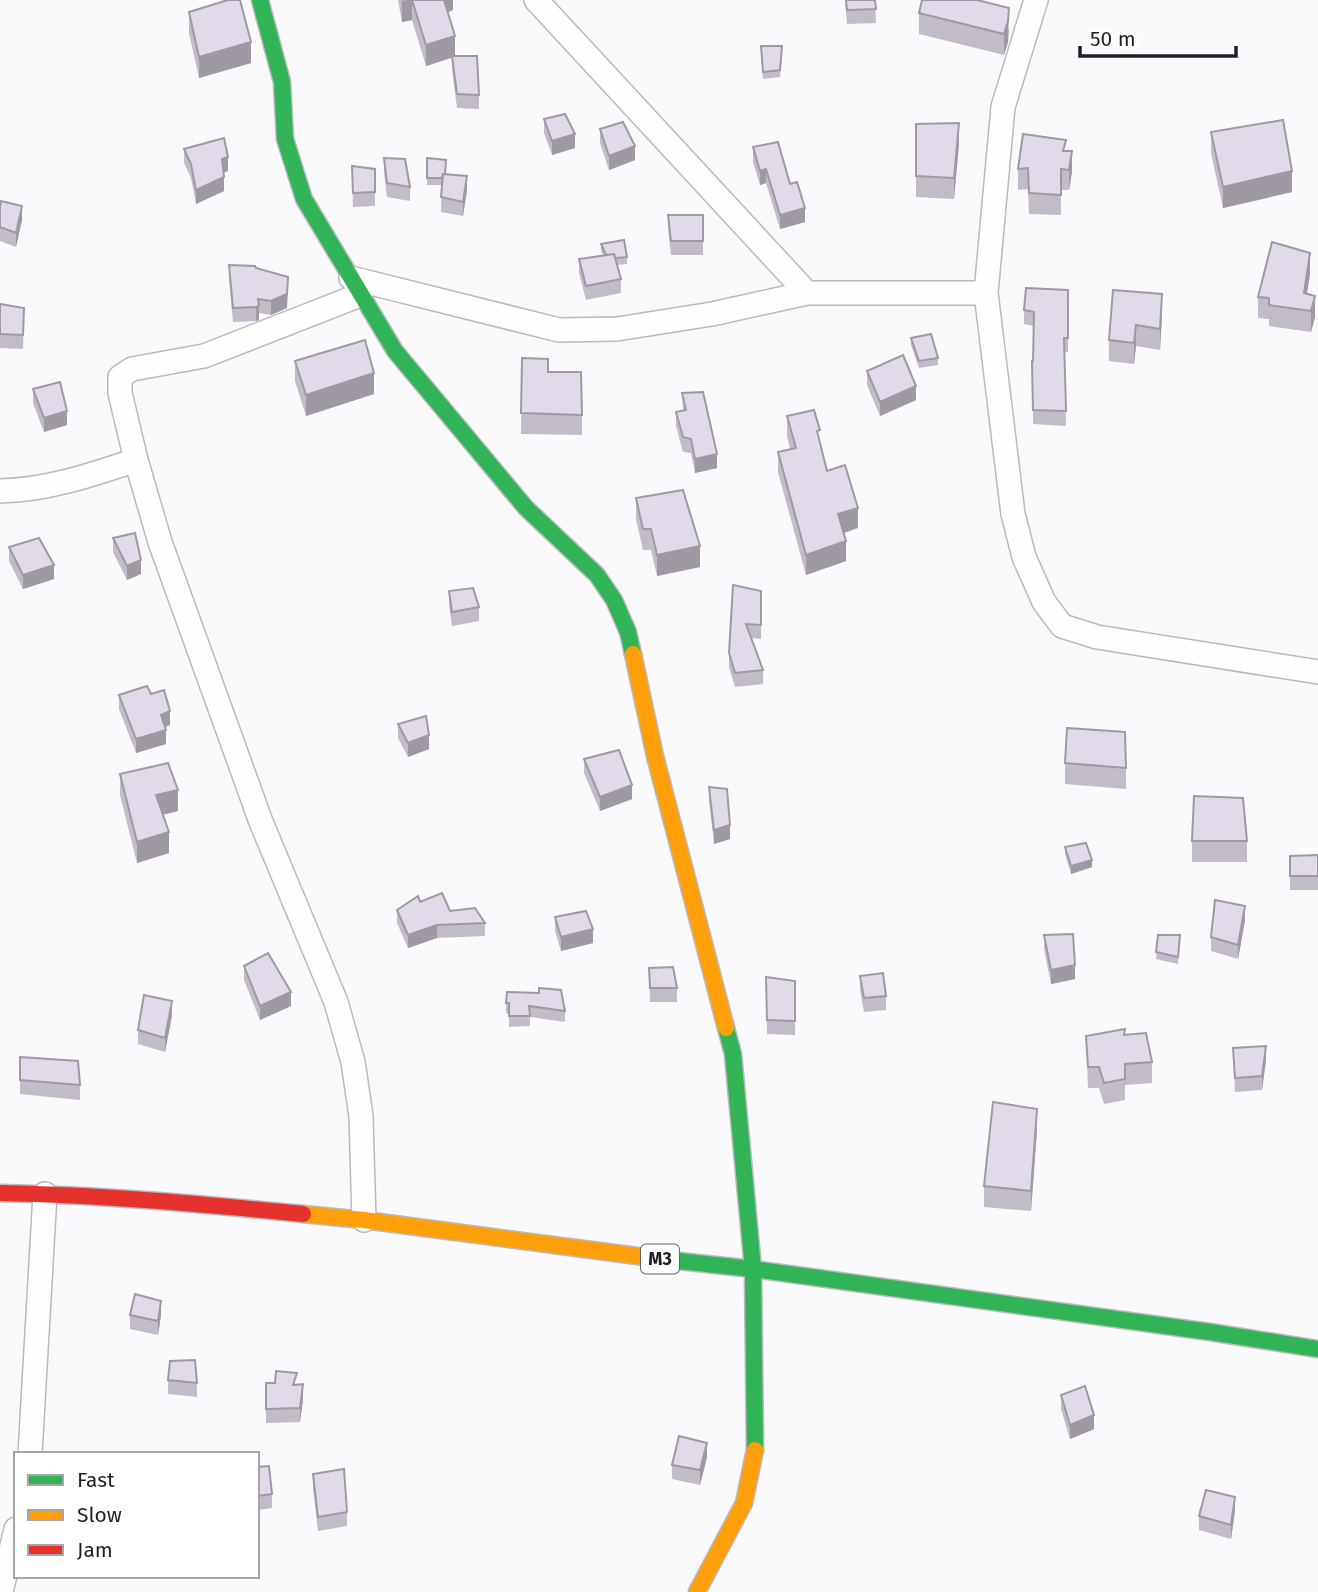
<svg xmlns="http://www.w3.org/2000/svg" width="1318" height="1592" viewBox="0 0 1318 1592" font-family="'Fira Sans',sans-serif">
	<rect width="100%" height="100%" fill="#faf9fb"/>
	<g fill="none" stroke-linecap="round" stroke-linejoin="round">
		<defs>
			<path id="street" d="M536 0 807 293
				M1036 0 1003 107 986 293 1013 514 1024 557 1044 602 1062 626 1097 637 1318 672
				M351 278 559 330 617 329 712 314 807 293H986
				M360 295 204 356 132 369 120 377V393L136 460 160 542 261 822 336 1002 353 1062 361 1116 364 1220
				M0 491C48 490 91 475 136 460
				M30 1454 45 1194
				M1 1592 16 1529"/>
			<path id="fast" d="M260 0 282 82 285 139 304 199 395 351 526 508 597 575 614 600 628 632 633 654
				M726 1028 733 1054 753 1269 755 1450
				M660 1259 753 1269 1210 1332 1318 1349"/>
			<path id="slow" d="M633 654 655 756 726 1028
				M303 1214 364 1220 660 1259
				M697 1592 744 1503 755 1450"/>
			<path id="jam" d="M0 1193C101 1195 202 1204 303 1214"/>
		</defs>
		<!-- street casing -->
		<use href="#street" stroke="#bbb9bd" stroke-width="26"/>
		<!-- fast casing -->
		<use href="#fast" stroke="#bbb9bd" stroke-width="19"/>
		<!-- slow casing -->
		<use href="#slow" stroke="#bbb9bd" stroke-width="19"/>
		<!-- jam casing -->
		<use href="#jam" stroke="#bbb9bd" stroke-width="19"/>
		<!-- street -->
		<use href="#street" stroke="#fefefe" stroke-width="23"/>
		<!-- fast -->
		<use href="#fast" stroke="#30b455" stroke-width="16"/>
		<!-- slow -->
		<use href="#slow" stroke="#ff9f0a" stroke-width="16"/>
		<!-- jam -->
		<use href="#jam" stroke="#e5322d" stroke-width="16"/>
	</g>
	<!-- wall -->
	<path fill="#c2bbc8" d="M398 0H453V10L448 12 455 56 479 95V109L457 108 452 70V58L426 66 412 20 402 22Z
		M845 0H875L876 23 847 24Z
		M189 12 251 63 199 78 189 33Z
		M919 13 1009 29 1008 42 1004 55 919 34Z
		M761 53H782L780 77 763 79Z
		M544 119 575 148 552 155 544 133Z
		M916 124 959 144 954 199 916 197Z
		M600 129 635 160 609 170 600 143Z
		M1211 132 1292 192 1223 208 1211 153Z
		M753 147 790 184 805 222 780 229 766 183 760 185 753 162Z
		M184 149 228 171 224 173V191L196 204 191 178 184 163Z
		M1066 151 1072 172 1069 190H1061V215L1029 214 1028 189 1018 190V169Z
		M384 158 410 187V201L387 197 384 172Z
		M427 158 446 167 445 174 467 190 463 216 441 212 442 185H427Z
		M352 166 375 169V206L353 207Z
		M0 207 22 220 16 247 0 241Z
		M668 215H703V255H671L668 229Z
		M601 244 627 257V264L617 265 621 279V293L586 300 579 273V259L603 255 601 251Z
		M229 265 256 268 287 308 271 315 259 313V320L256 321 233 322 229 279Z
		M1310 274 1307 294 1315 317 1311 332 1269 326V319L1258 318V297Z
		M1068 290V352H1064L1066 426 1033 424 1032 361H1033L1034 326 1024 324V310Z
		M1113 290 1162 315 1160 350 1136 346 1134 364 1109 361V340Z
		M0 304 24 322 23 349 0 348Z
		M911 338 938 358V365L919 368 911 345Z
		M522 358 548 372 582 415V435L521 434Z
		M295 361 374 394 306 416 295 381Z
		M867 371 916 400 880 416 867 385Z
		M33 389 67 425 44 432 33 403Z
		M682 393 717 468 695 473 691 453 683 452 676 426V412L683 411Z
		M787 416 820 442 827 471 858 528 843 533 846 561 806 575 778 472V452L790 449 787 436Z
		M636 498 700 567 657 576 651 550H643L636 519Z
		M113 538 141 574 127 580 113 552Z
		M9 547 54 579 23 589 9 561Z
		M449 591 479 607V621L452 626 449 605Z
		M761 591V639L751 638 763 670V684L735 687 729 667V653Z
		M151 694 170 725 165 727 166 744 136 753 119 709V695Z
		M398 724 429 749 408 757 398 738Z
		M584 759 632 799 600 811 584 773Z
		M1065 763 1126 768V789L1065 784Z
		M120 774 178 811 163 815 169 853 137 863 120 795Z
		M709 787 730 839 714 844 709 801Z
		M1192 841H1247V862H1192Z
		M1065 847 1092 867 1071 874 1065 854Z
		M1318 855V890H1290V856Z
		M420 902 485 923V936L437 938 408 948 397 923V910Z
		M555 917 593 943 561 951 555 931Z
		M1245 920 1238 959 1211 951V937Z
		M1044 935 1075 979 1051 984 1044 949Z
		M1158 935 1180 942 1178 964 1156 959Z
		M244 966 291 1006 260 1020 244 980Z
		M649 968 677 988V1002H650Z
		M860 976 886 996V1010L864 1012 860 990Z
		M766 977 795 981V1035L767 1034Z
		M506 1003 565 1011V1022L530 1017V1026L509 1027V1014L506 1013Z
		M172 1015 165 1052 138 1044V1030Z
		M1125 1035 1152 1062V1083L1125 1085V1100L1104 1104 1099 1088H1088L1086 1036Z
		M1233 1048 1266 1060 1262 1090 1235 1092Z
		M20 1057 80 1085V1100L20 1094Z
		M1037 1130 1031 1211 984 1207V1186Z
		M130 1315H161L158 1335 130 1329Z
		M168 1380 197 1383V1397L168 1394Z
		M266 1383 297 1385 303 1399 300 1422 266 1423Z
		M1061 1395 1094 1429 1070 1439 1061 1409Z
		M707 1457 700 1485 672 1479V1465Z
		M257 1467 272 1494V1508L257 1510Z
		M313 1474 347 1512V1526L318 1531 313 1488Z
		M1235 1511 1231 1539 1199 1530V1516Z"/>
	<!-- shaded-wall -->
	<path fill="#9e99a3" d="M407 0H412V20L402 22V1Z
		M442 0H453V10L442 15Z
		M1009 8 1008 42 1004 55V34Z
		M455 36V56L426 66V45Z
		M251 42V63L199 78V57Z
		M959 123V144L954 199V178Z
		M575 134V148L552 155V141Z
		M635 146V160L609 170V156Z
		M1072 151V172L1069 190V170Z
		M228 157V171L222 173V159Z
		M766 169V183L760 185V171Z
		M1292 171V192L1223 208V187Z
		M467 176V190L463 216V202Z
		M224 177V191L196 204V190Z
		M22 206V220L16 247V233Z
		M805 208V222L780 229V215Z
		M1310 253V274L1304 310V293Z
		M288 291 287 308 271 315V301Z
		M1162 294V315L1160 350V329Z
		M1315 296V317L1311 332V311Z
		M259 305V320L256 321V307Z
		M1136 325V346L1134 364V343Z
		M374 373V394L306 416V395Z
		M916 386V400L880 416V402Z
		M67 411V425L44 432V418Z
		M717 454V468L695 473V459Z
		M858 508V528L838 535V514Z
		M846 541V561L806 575V555Z
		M700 546V567L657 576V555Z
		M141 560V574L127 580V566Z
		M54 565V579L23 589V575Z
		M170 711V725L161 729V715Z
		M166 730V744L136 753V739Z
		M429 735V749L408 757V743Z
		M632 785V799L600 811V797Z
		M178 790V811L156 816V795Z
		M730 825V839L714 844V830Z
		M169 832V853L137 863V842Z
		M1092 860V867L1071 874V866Z
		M1245 906V920L1238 959V945Z
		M437 925V938L408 948V935Z
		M593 929V943L561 951V937Z
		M1075 965V979L1051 984V970Z
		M291 992V1006L260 1020V1006Z
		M172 1001V1015L165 1052V1038Z
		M1266 1046V1060L1262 1090V1076Z
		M1037 1109V1130L1031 1211V1191Z
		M161 1301V1315L158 1335V1321Z
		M303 1384V1399L300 1422V1408Z
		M1094 1415V1429L1070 1439V1425Z
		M707 1443V1457L700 1485V1470Z
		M1235 1497V1511L1231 1539V1525Z"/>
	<!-- building -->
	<path fill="#e1dae9" stroke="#9e99a3" stroke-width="2" d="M228 0H240L251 42 199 57 189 12Z
		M412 0H444L455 36 426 45Z
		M846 0H875L876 9 847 10Z
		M922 0H977L1009 8 1008 21 1004 34 919 13Z
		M761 46H782L780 70 763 72Z
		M452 56H477L479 95 457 94Z
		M565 114 575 134 552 141 544 119Z
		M1283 120 1292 171 1223 187 1211 132Z
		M623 122 635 146 609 156 600 129Z
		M959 123 954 178 916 176V124Z
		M1023 134 1066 140 1063 151H1072L1069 170 1061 169V195L1029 193 1028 168 1018 169Z
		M224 138 228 157 222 159 224 177 196 190 191 164 184 149Z
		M778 142 790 184 797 182 805 208 780 215 766 169 760 171 753 147Z
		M384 158 405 159 410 187 387 183Z
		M427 158 446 160 445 174H443L442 178H427Z
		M352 166 375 169V192L353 193Z
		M443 174 467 176 463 202 441 197Z
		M1 201 22 206 16 233 0 227V207Z
		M668 215H703V241H671Z
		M624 240 627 257 615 258 614 254 606 255 601 244Z
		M1272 242 1310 253 1304 293 1315 296 1311 311 1269 305V298L1258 297Z
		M614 254 621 279 586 286 579 259Z
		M229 265 255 266 256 268 288 277 287 294 271 301 258 299 259 305 256 307 233 308Z
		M1026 288 1068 290V338H1064L1066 411 1033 410 1032 361H1033L1034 312 1024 310Z
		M1113 290 1162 294 1160 329 1136 325 1134 343 1109 340Z
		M0 304 24 308 23 335 0 334Z
		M931 334 938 358 919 361 911 338Z
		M365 340 374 373 306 395 295 361Z
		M903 355 916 386 880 402 867 371Z
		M522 358 548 359V372H581L582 415 521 413Z
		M60 382 67 411 44 418 33 389Z
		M703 392 717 454 695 459 691 439 683 437 676 412 686 410 682 393Z
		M814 410 820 430 817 431 827 471 845 465 858 508 838 514 846 541 806 555 778 452 796 448 787 416Z
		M683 490 700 546 657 555 651 529H643L636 498Z
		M135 533 141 560 127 566 113 538Z
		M39 538 54 565 23 575 9 547Z
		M733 585 761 591V625L746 624 763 670 735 673 729 653Z
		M473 588 479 607 452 612 449 591Z
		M147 686 151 694 164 690 170 711 161 715 166 730 136 739 119 695Z
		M426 716 429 735 408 743 398 724Z
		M1067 728 1125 732 1126 768 1065 763Z
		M619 750 632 785 600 797 584 759Z
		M168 763 178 790 156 795 169 832 137 842 120 774Z
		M709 787 727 789 730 825 714 830Z
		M1194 796 1243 798 1247 841H1192Z
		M1086 843 1092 860 1071 866 1065 847Z
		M1318 855V876H1290V856Z
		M442 893 450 911 475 908 485 923 437 925 408 935 397 910 418 896 420 902Z
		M1215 900 1245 906 1238 945 1211 937Z
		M586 911 593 929 561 937 555 917Z
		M1073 934 1075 965 1051 970 1044 935Z
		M1158 935H1180L1178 957 1156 952Z
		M268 953 291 992 260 1006 244 966Z
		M673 967 677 988H650L649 968Z
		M883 973 886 996 864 998 860 976Z
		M766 977 795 981V1021L767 1020Z
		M539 988 561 990 565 1011 529 1006 530 1016H509V1003H506L507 992 539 993Z
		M144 995 172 1001 165 1038 138 1030Z
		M1125 1029 1124 1035 1146 1033 1152 1062 1125 1064V1079L1104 1083 1099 1067H1088L1086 1036Z
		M1266 1046 1262 1076 1235 1078 1233 1048Z
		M20 1057 78 1061 80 1085 20 1080Z
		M993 1102 1037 1109 1031 1191 984 1186Z
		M135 1294 161 1301 158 1321 130 1315Z
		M195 1360 197 1383 168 1380 170 1361Z
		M276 1371 297 1373 293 1385 303 1384 300 1408 266 1409V1383H275Z
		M1085 1386 1094 1415 1070 1425 1061 1395Z
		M679 1436 707 1443 700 1470 672 1465Z
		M269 1466 272 1494 257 1496V1467Z
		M344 1469 347 1512 318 1517 313 1474Z
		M1206 1490 1235 1497 1231 1525 1199 1516Z"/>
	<g text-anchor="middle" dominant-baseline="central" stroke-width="6" stroke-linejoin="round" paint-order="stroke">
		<!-- shield labels -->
		<rect fill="#fff" stroke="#646267" stroke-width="2" x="641" y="1244.5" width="38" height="29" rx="5"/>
		<g font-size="18" font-weight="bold" fill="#211f26">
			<text x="660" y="1259">M3</text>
		</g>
	</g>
	<!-- legend -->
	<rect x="14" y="1452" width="245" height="126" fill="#ffffff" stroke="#a6a5a8" stroke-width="2"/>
	<rect x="28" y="1475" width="35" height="10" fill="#30b455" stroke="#a6a5a8" stroke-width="2"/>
	<text x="77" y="1487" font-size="21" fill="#211f26">Fast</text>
	<rect x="28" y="1510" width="35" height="10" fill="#ff9f0a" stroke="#a6a5a8" stroke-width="2"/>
	<text x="77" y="1522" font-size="21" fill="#211f26">Slow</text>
	<rect x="28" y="1545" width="35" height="10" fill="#e5322d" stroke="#a6a5a8" stroke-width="2"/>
	<text x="77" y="1557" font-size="21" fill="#211f26">Jam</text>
	<!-- scale -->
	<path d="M1080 46v10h156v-10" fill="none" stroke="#211f26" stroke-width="3.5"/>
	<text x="1090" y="46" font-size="21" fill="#211f26" stroke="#ffffff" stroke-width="5" paint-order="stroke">50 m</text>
</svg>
